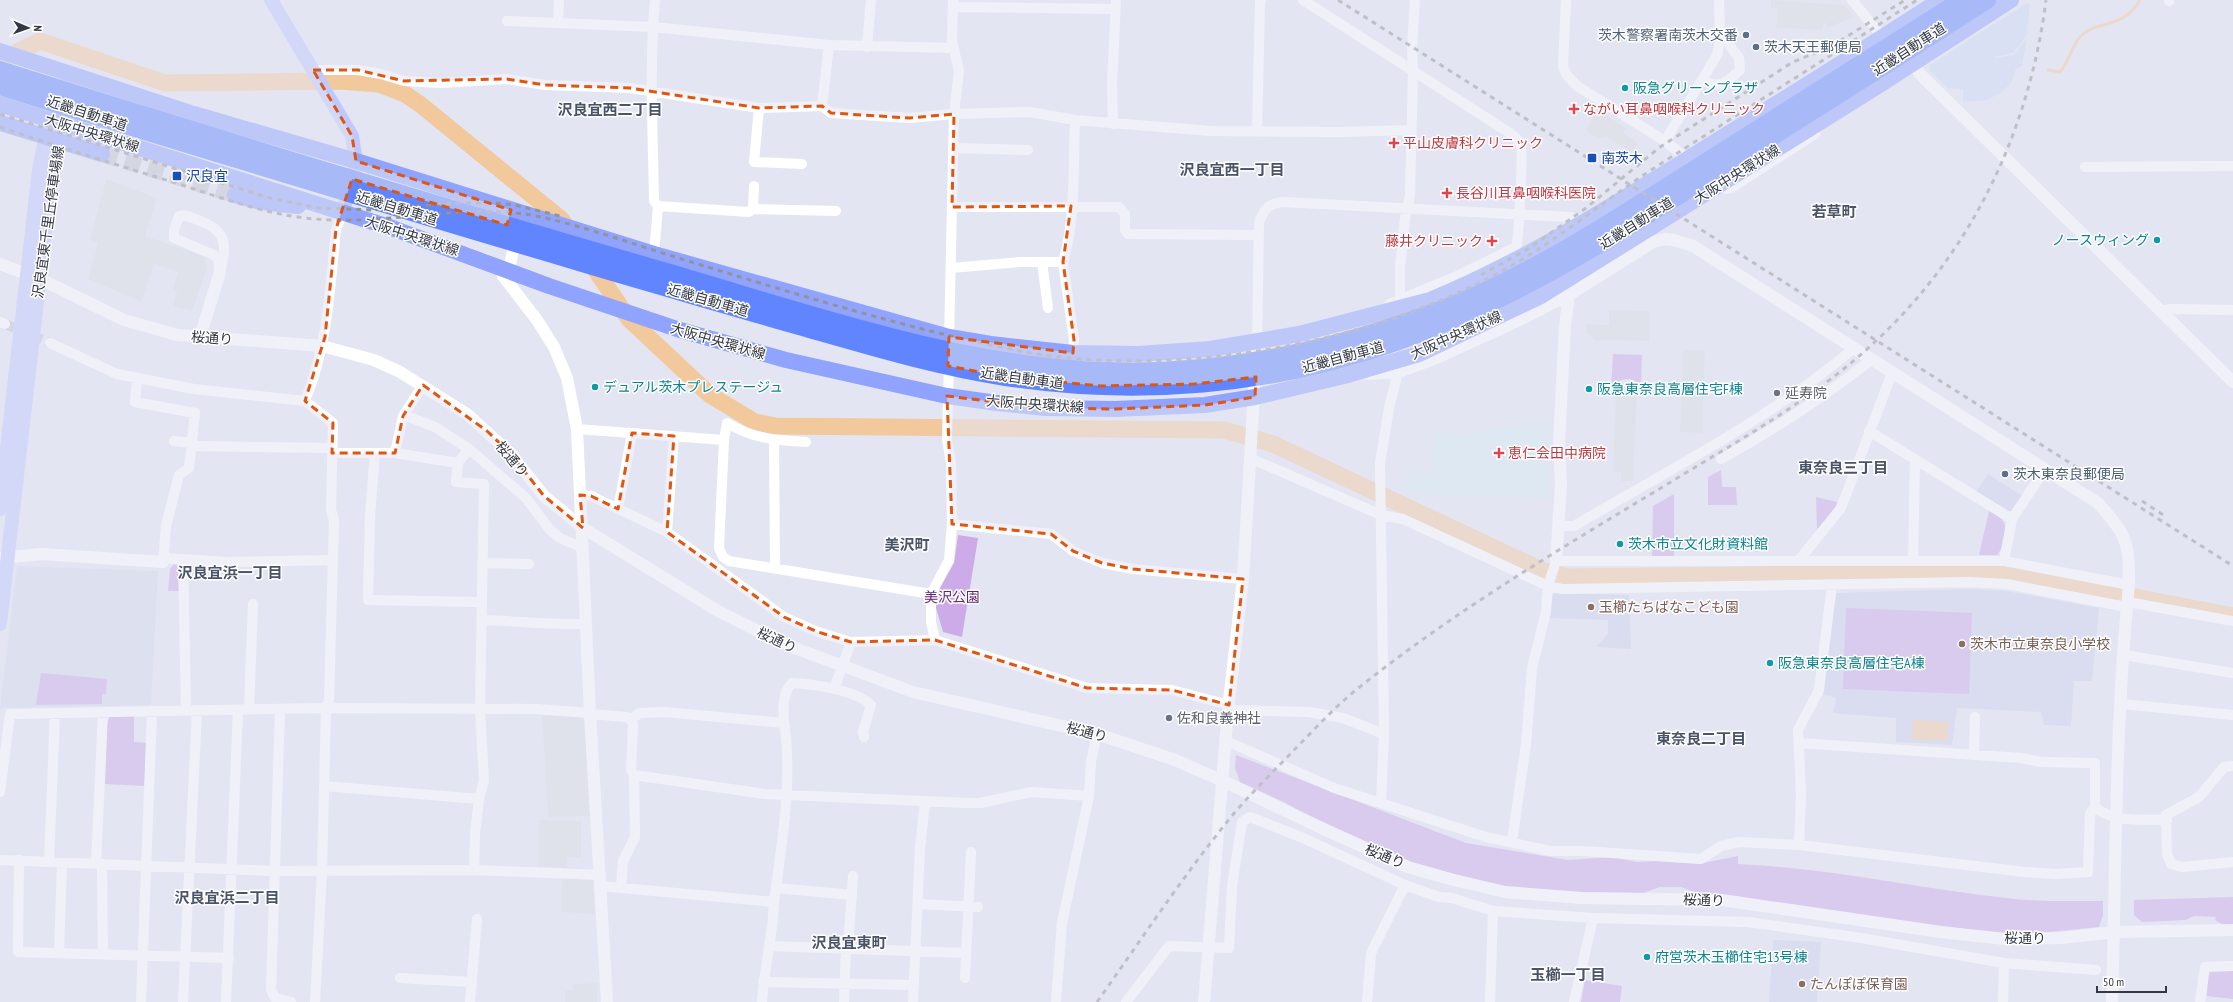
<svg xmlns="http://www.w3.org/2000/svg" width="2233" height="1002" viewBox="0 0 2233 1002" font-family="'PT Sans Narrow','Noto Sans JP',sans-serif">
	<rect width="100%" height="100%" fill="#e3e6f2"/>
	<!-- residential -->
	<path fill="#d5d9ea" d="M17 566 158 571 151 705 0 708Z"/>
	<!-- commercial -->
	<path fill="#cdd9f5" d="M2027 3 2030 4 2027 35 2013 53 1994 57V58L2014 55 2027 38 2022 66 2016 69 2011 83 2002 92 1987 100 1963 102V89L1948 88 1930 71V65Z"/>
	<!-- education -->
	<path fill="#ccd2ec" d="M1988 474 2022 496 2013 511 2007 512 1976 492Z
		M1969 589 2006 591 2099 608 2092 681H2074L2071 726 2044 725 2041 712 1957 708 1952 745 1896 742V718L1833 713 1836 698 1820 693 1836 593Z
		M1554 593 1629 595 1631 649 1596 647 1608 634V620L1549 618V599Z
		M1773 940 1821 942 1817 1002H1769Z"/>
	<!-- medical -->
	<path fill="#d6ecf3" d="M1550 425 1549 498 1416 494 1405 491 1406 472 1433 473 1434 431 1462 436 1503 426Z"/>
	<!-- green -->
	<path fill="#cdaae8" d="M1613 354 1642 355 1641 384C1629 376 1621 378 1611 388Z
		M1721 470 1722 487H1736L1737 505H1708V477Z
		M1674 494V556H1652L1653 506Z
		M1816 497 1837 502 1835 510 1817 530Z
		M1989 511C1992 513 1999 516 2002 520 2010 528 2003 549 1997 555H1979Z
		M958 535 978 538 962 637 943 632 936 608 937 593 954 563Z
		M174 564 180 568V591H168L170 569Z
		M1846 608 1972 613 1969 694 1843 689Z
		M41 673 107 679 106 694H102V704L36 705Z
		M110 716H134V742L147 743 145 786 105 784 107 723Z
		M1236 755 1466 843 1568 860 1611 857 1637 862 1658 861 1698 864 1738 856V864C1829 868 1916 888 2006 898 2038 902 2071 901 2103 901V915L2099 927 2029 934 1979 932 1700 894 1681 887H1660L1643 893 1551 892 1508 888 1412 863 1321 823 1284 802 1240 782 1235 768Z
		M2233 897V925H2223L2215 920 2216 917 2194 916 2186 920 2142 922 2134 915V900Z
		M2210 970 2233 971V999L2207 996 2208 972Z
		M1585 980 1622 986 1620 1002H1581Z"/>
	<!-- parking -->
	<path fill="#dcdee2" d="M1771 0 1845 5 1854 17 1827 28 1824 21 1822 30 1776 28 1778 9 1771 8Z
		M1598 110 1626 128 1623 133 1638 143 1632 153 1607 137 1599 139 1585 130Z
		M106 179 157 198 145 236 204 256 207 268 192 311 173 306 177 291 173 289 178 272 154 264 141 302 88 279 98 243 90 240Z
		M1609 310 1650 311 1649 341 1595 340 1586 332V324L1609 325Z
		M1683 350H1705L1702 433 1680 432Z
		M1616 390 1637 391 1633 481H1621V472H1613Z
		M542 716H584L590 816 548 817Z
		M539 820 581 821V857H567V868L538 866Z
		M562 877H593L595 914 561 912Z
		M597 983V1002H565V991H573V984Z"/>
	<!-- water -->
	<path fill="#f1c99d" d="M1913 720 1948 722 1947 740 1912 739Z"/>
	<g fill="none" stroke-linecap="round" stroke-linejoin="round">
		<!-- stream -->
		<path stroke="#f1c99d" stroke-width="3" d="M2048 70 2060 72C2069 61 2072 47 2080 37 2096 19 2122 31 2140 0"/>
		<!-- river -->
		<path stroke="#f1c99d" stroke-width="17" d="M0 60 40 41 165 83 339 81 379 84 405 94 421 105 561 219 570 232
			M588 259 629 319 710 395 755 422 776 426 1224 430 1273 444 1541 570 1568 577 2004 572 2233 616"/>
		<!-- minor-tunnel -->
		<path stroke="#c0c3cf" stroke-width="10" stroke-dasharray="10 5" stroke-linecap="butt" d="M5 324 50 343"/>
		<!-- primary-tunnel -->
		<path stroke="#c0c3cf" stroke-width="16" stroke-dasharray="16 8" stroke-linecap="butt" d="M102 154 235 195"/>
		<!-- minor -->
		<path stroke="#fff" stroke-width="10" d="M1303 0 1505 130C1510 133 1518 138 1521 145 1523 151 1519 240 1516 247L1457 276 1389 304
			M1566 0 1563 66 1566 74 1577 86 1665 141 1717 55 1720 41 1719 0
			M1852 0 1879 33
			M2169 1V0
			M953 7 1115 9
			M507 21 558 23 559 0
			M558 23 653 27 829 45 953 48
			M867 47 871 0
			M313 70H358L381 74 404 81 441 83 506 79 545 85 630 88 759 108 822 106 831 113 909 118 954 114 1030 112 1075 120 1211 131 1339 132 1411 130
			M1703 80C1719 90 1727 82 1740 70L1739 58 1728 43 1720 41
			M822 106 829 45
			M759 108 754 162 802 164
			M1113 124 1112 85 1116 0
			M1257 130 1260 2 1261 0
			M1665 141 1691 162
			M953 148 1028 150
			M2085 167 2233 166
			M1718 183 1727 189 1731 188 1815 134
			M658 206 749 212 753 209 754 186
			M952 207H1119L1125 214V230L1128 234 1259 235
			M753 209 836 211
			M179 216C186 214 192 218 198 220 226 230 228 244 220 272L218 260 214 255 174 238V230Z
			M654 254 658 206 654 201C653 134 649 66 655 0
			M1042 262 1048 308
			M951 268 1020 262H1063
			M1400 300V268L1405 218 1410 195 1413 71 1412 47 1415 0
			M2161 311 2171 309 2233 310
			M0 322 5 324
			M949 341 954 114 959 71 952 41 953 0
			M1257 341 1259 223C1264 208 1269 203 1284 202L1569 217 1578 219 1586 226
			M50 343 117 374 194 389 305 401 333 423 331 510 334 520 329 700 326 708 322 872 315 1002
			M1073 353 1074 340 1063 262C1076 219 1073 165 1075 120
			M137 379 135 402 195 413 189 468 179 475 166 526 163 562
			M305 401C328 346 330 287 336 229L343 213
			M404 415 435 427 469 449 526 498 550 530 560 538 583 548
			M577 429 724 440
			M1869 431 2012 519
			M774 440 775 569
			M174 441 192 443
			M806 442C775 440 754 439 727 423L724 440 719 548 723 557 729 561 931 594
			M192 446 332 448
			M332 453H395L403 416 423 385
			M375 453 370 516 368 600 482 602
			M395 453 458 463 469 449
			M1252 459 1381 515 1403 519 1548 586 1562 589 1970 582 2007 584 2127 607
			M1721 459C1773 430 1824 397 1871 360
			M458 463 456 482 484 484 480 709 484 781 479 799 475 834 474 870
			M580 495 591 496 667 532 784 617 818 632 851 642 935 640 1087 688 1172 690 1229 705
			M618 509 632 433
			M952 524 1051 534 1073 551 1102 563 1133 569 1243 579
			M1558 526H1574C1669 470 1768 420 1853 349
			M667 532 674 436
			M164 558 227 562 333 560
			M183 559 186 710
			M1799 560 1841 508 1892 373
			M1913 561 1915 460
			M2004 561 2012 519 2045 469
			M483 563 529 564
			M2128 602 2233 621
			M482 620C517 621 551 625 586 624
			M935 640 931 622V594L949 560 952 524 951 464 947 439 949 363
			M2124 655 2233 673
			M834 689 851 642
			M2122 704 2233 715
			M249 709 253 604
			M280 709 271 990 275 998 291 1002
			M1228 710 1309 712 1343 718 1384 734
			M590 714 626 717 631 719 633 725 631 770 634 775 635 837 623 861 621 888
			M631 719 640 713 665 712 784 723
			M1226 741 1334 788 1486 837 1550 851H1582L1701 859 1721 846 1739 842 1799 845 2025 872 2056 874 2088 872 2090 814 2095 807V763L2041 762 2021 758 1799 743
			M1974 755 1975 717
			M2233 766 2224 767 2199 797 2166 815 2167 854 2171 864 2182 867 2233 862
			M634 775 765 794 967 803H980L1032 792 1089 796
			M324 786 479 799
			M0 792 10 714 326 708 536 709 590 713
			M1381 803 1384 734 1380 463 1389 408 1398 372
			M2095 807C2113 823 2143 819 2167 820
			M1512 841 1526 744 1532 668 1546 612 1548 586 1556 561H2004L2129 585
			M1799 845 1801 795 1798 730 1819 690 1832 585
			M0 860 274 871 474 870 599 875
			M19 860 18 952 229 958
			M49 862 55 713
			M96 864 103 712
			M102 864 103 954
			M600 886 774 902C773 936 764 968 762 1002
			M776 888 852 895
			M774 902C781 850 791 790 786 738 784 720 779 696 792 683 814 684 856 690 871 705L863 732 864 737
			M918 904 978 907
			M769 946 966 953
			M848 948 853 876
			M59 953 62 863
			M2004 963 2096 970
			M400 978 471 982
			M965 978 971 852
			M763 982 914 985
			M141 1002 152 711
			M183 1002 197 710
			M226 1002 238 710
			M470 1002 477 919
			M844 1002 846 948
			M913 1002 920 848 925 802
			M1056 1002 1062 923 1089 796 1091 762 1097 734
			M1126 1002 1169 946 1229 948 1232 886 1242 822 1250 817 1303 838 1405 885 1439 897 1452 898 1493 911
			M1367 1002 1371 953 1405 885
			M1490 1002 1493 911 1593 918 1748 922 1861 938 2004 963 2003 1002
			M1574 1002 1593 918
			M2200 1002 2205 967 2233 966"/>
		<!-- tertiary -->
		<path stroke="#fff" stroke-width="12" d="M1913 63 1920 74 2233 382
			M516 236 509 270 503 276 537 320 554 347 567 378 577 429 590 713 607 1002
			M0 264 40 279 124 320 177 335 322 346 374 360 400 372 467 414 510 453 544 496 583 528 718 611 784 644 913 692 1097 734 1175 760 1223 781 1328 831 1408 867 1450 879 1505 892 1582 898 1722 900 1941 932 2005 939 2061 938 2115 932 2233 930
			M200 337 220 272
			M1368 374 1398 372 1436 358 1509 325 1569 295 1653 242 1665 239 1674 240 1693 246 2098 503C2127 536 2129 541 2129 585 2115 723 2116 863 2112 1002
			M0 558 41 554 163 562
			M1556 561 1561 485 1559 442 1565 325 1569 295
			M1204 1002 1228 710 1243 579 1257 341"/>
		<!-- secondary -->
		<path stroke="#c0c8ff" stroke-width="14" d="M271 0 352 136 356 161 343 213
			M0 509 39 170 54 92
			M0 624 52 172 68 99 67 72"/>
		<!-- primary -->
		<path stroke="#8fa3ff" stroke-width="16" d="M0 51 194 114 356 161 654 254 949 337 991 344 1073 353 1138 354 1210 349 1299 334 1430 300C1522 262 1612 206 1697 153 1778 103 1860 52 1940 0
			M0 104 392 228 549 286 680 330 786 360 947 396 997 403 1045 408 1115 409 1205 405 1255 397 1344 376 1419 354 1541 296 1878 86 2011 0
			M0 123 102 154
			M235 195 261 202 298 206"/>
		<!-- motorway -->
		<path stroke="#6184ff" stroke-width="18" d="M0 70C221 140 443 207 666 272 807 313 959 367 1107 371 1218 375 1323 352 1427 315 1523 281 1609 223 1695 169 1784 113 1873 57 1962 0
			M0 86C184 144 368 199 552 254 627 277 703 298 778 320 853 341 928 365 1006 377 1136 397 1271 386 1396 342 1512 302 1613 237 1716 172 1806 115 1897 58 1987 0"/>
		<!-- rail -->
		<path stroke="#939393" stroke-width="3" stroke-dasharray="5 5" stroke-linecap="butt" d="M1338 0 2233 566
			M0 114 270 198 318 208 374 210 457 203H495L515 205 564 217
			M0 127C59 147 117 165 176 183 222 198 267 215 315 219 390 226 466 201 541 217 590 228 639 246 688 261 799 295 911 330 1025 352 1176 379 1370 344 1504 270 1555 242 1600 204 1648 172 1738 114 1827 58 1917 0
			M1481 275 1531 247 1586 208 1660 147 1793 62 1832 46 1905 0
			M2142 501 2165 516
			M1097 1002C1141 940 1183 876 1231 817 1251 793 1274 771 1295 749 1313 731 1331 711 1351 694 1453 611 1567 545 1679 477 1748 435 1819 395 1878 339 1973 250 2030 128 2046 0"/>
	</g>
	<!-- marked area -->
	<path d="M0 0H2233V1002H0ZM313 70H358L404 81 506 79 545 85 630 88 759 108 822 106 831 113 909 118 954 114 952 207 1071 206 1063 262 1074 340 1073 353 949 337 948 366 1006 377 1101 386 1195 384 1256 377 1255 397 1205 405 1115 409 1045 408 947 396 952 524 1051 534 1073 551 1102 563 1133 569 1243 579 1229 705 1172 690 1087 688 935 640 851 642 818 632 784 617 667 532 674 436 632 433 618 509 591 496 580 495 583 528 544 496 510 453 487 431 423 385 403 416 395 453H332L333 423 305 401 325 337 336 229 352 179 507 225 511 210 356 161 352 136Z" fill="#e3e6f2" fill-opacity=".55" fill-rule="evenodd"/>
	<path fill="none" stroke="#df570f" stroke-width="3" stroke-dasharray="8 5" stroke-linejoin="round" d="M313 70H358L404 81 506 79 545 85 630 88 759 108 822 106 831 113 909 118 954 114 952 207 1071 206 1063 262 1074 340 1073 353 949 337 948 366 1006 377 1101 386 1195 384 1256 377 1255 397 1205 405 1115 409 1045 408 947 396 952 524 1051 534 1073 551 1102 563 1133 569 1243 579 1229 705 1172 690 1087 688 935 640 851 642 818 632 784 617 667 532 674 436 632 433 618 509 591 496 580 495 583 528 544 496 510 453 487 431 423 385 403 416 395 453H332L333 423 305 401 325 337 336 229 352 179 507 225 511 210 356 161 352 136Z"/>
	<!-- markers -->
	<g fill="#5c6f8a" stroke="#fff" stroke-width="1.5">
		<circle cx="1746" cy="35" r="4"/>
		<circle cx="1756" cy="47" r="4"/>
		<circle cx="2005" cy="474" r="4"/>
	</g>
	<g fill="#0f9aa8" stroke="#fff" stroke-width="1.5">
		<circle cx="1625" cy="88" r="4"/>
		<circle cx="2157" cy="240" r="4"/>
		<circle cx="595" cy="387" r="4"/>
		<circle cx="1589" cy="389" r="4"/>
		<circle cx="1620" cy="544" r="4"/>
		<circle cx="1770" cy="663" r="4"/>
		<circle cx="1647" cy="957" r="4"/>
	</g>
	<g fill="#e0444e" stroke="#fff" stroke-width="1.5">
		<path d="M1572 103h4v4h4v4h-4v4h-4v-4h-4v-4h4z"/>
		<path d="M1392 137h4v4h4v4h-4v4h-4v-4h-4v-4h4z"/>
		<path d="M1445 187h4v4h4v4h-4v4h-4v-4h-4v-4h4z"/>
		<path d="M1490 235h4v4h4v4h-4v4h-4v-4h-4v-4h4z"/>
		<path d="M1497 447h4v4h4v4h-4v4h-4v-4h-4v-4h4z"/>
	</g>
	<g fill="#1a4fb4" stroke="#fff" stroke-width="1.5">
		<rect x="1587" y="153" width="10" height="10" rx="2"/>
		<rect x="172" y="171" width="10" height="10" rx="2"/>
	</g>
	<g fill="#6b7280" stroke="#fff" stroke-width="1.5">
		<circle cx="1777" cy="393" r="4"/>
		<circle cx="1169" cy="718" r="4"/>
	</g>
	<g fill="#8d6e63" stroke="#fff" stroke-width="1.5">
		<circle cx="1591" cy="607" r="4"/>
		<circle cx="1962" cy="644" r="4"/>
		<circle cx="1802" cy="984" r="4"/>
	</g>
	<g text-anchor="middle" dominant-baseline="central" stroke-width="3" stroke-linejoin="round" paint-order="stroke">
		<!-- service labels -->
		<g font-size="14" fill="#4e5e75" stroke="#fff" text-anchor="start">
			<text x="1738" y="35" text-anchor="end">茨木警察署南茨木交番</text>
			<text x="1764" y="47">茨木天王郵便局</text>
			<text x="2013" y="474">茨木東奈良郵便局</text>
		</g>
		<!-- street labels -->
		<g font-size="14" fill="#333844" stroke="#fff">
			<text transform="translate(1909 49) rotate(-33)">近畿自動車道</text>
			<text transform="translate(87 113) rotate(18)">近畿自動車道</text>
			<text transform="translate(92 133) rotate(17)">大阪中央環状線</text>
			<text transform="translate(1737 174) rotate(-32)">大阪中央環状線</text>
			<text transform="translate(397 208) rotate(17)">近畿自動車道</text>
			<text transform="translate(48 222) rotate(-82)">沢良宜東千里丘停車場線</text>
			<text transform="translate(1636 223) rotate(-32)">近畿自動車道</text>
			<text transform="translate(412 236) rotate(18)">大阪中央環状線</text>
			<text transform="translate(708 300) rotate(16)">近畿自動車道</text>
			<text transform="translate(1456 335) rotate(-24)">大阪中央環状線</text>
			<text transform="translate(212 338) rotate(4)">桜通り</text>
			<text transform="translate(718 341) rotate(16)">大阪中央環状線</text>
			<text transform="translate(1343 357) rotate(-15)">近畿自動車道</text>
			<text transform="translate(1022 378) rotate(8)">近畿自動車道</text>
			<text transform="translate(1035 404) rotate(4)">大阪中央環状線</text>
			<text transform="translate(512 459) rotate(50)">桜通り</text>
			<text transform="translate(777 640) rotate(25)">桜通り</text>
			<text transform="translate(1087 732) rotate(14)">桜通り</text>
			<text transform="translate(1385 856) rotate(23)">桜通り</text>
			<text transform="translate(1704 900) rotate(2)">桜通り</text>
			<text x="2025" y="938">桜通り</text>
		</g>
		<!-- culture labels -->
		<g font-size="14" fill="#0d838f" stroke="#fff" text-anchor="start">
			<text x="1633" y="88">阪急グリーンプラザ</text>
			<text x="2149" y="240" text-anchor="end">ノースウィング</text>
			<text x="603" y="387">デュアル茨木プレステージュ</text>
			<text x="1597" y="389">阪急東奈良高層住宅F棟</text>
			<text x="1628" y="544">茨木市立文化財資料館</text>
			<text x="1778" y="663">阪急東奈良高層住宅A棟</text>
			<text x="1655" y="957">府営茨木玉櫛住宅13号棟</text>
		</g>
		<!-- health labels -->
		<g font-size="14" fill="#be3a42" stroke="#fff" text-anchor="start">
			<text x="1583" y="109">ながい耳鼻咽喉科クリニック</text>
			<text x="1403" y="143">平山皮膚科クリニック</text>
			<text x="1456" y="193">長谷川耳鼻咽喉科医院</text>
			<text x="1483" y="241" text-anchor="end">藤井クリニック</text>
			<text x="1508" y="453">恵仁会田中病院</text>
		</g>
		<!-- transit labels -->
		<g font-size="14" fill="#164399" stroke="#fff" text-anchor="start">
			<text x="1601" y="158">南茨木</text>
			<text x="186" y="176">沢良宜</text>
		</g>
		<!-- worship labels -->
		<g font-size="14" fill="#5b616d" stroke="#fff" text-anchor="start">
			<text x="1785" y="393">延寿院</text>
			<text x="1177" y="718">佐和良義神社</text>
		</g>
		<!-- park labels -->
		<g font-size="14" fill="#612676" stroke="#fff">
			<text x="952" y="597">美沢公園</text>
		</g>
		<!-- education labels -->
		<g font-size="14" fill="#785e54" stroke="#fff" text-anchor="start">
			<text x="1599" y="607">玉櫛たちばなこども園</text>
			<text x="1970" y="644">茨木市立東奈良小学校</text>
			<text x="1810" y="984">たんぽぽ保育園</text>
		</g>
		<!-- neighbourhood labels -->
		<g font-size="15" font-weight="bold" fill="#4a5367" stroke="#fff">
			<text x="610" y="109">沢良宜西二丁目</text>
			<text x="1232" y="169">沢良宜西一丁目</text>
			<text x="1834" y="211">若草町</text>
			<text x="1843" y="467">東奈良三丁目</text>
			<text x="907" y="544">美沢町</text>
			<text x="230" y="572">沢良宜浜一丁目</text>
			<text x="1701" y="738">東奈良二丁目</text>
			<text x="227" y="897">沢良宜浜二丁目</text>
			<text x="849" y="942">沢良宜東町</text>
			<text x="1568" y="974">玉櫛一丁目</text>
		</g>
	</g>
	<!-- north arrow -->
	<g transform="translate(28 28) rotate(92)" stroke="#ffffff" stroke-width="3" paint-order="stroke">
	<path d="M0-3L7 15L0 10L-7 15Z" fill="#333844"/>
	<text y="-6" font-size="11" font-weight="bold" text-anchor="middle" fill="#333844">N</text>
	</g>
	<!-- scale -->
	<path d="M2097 986v6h69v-6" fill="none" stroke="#333844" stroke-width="2"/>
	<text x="2103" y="986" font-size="12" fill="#333844" stroke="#ffffff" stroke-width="3" paint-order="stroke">50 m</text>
</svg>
